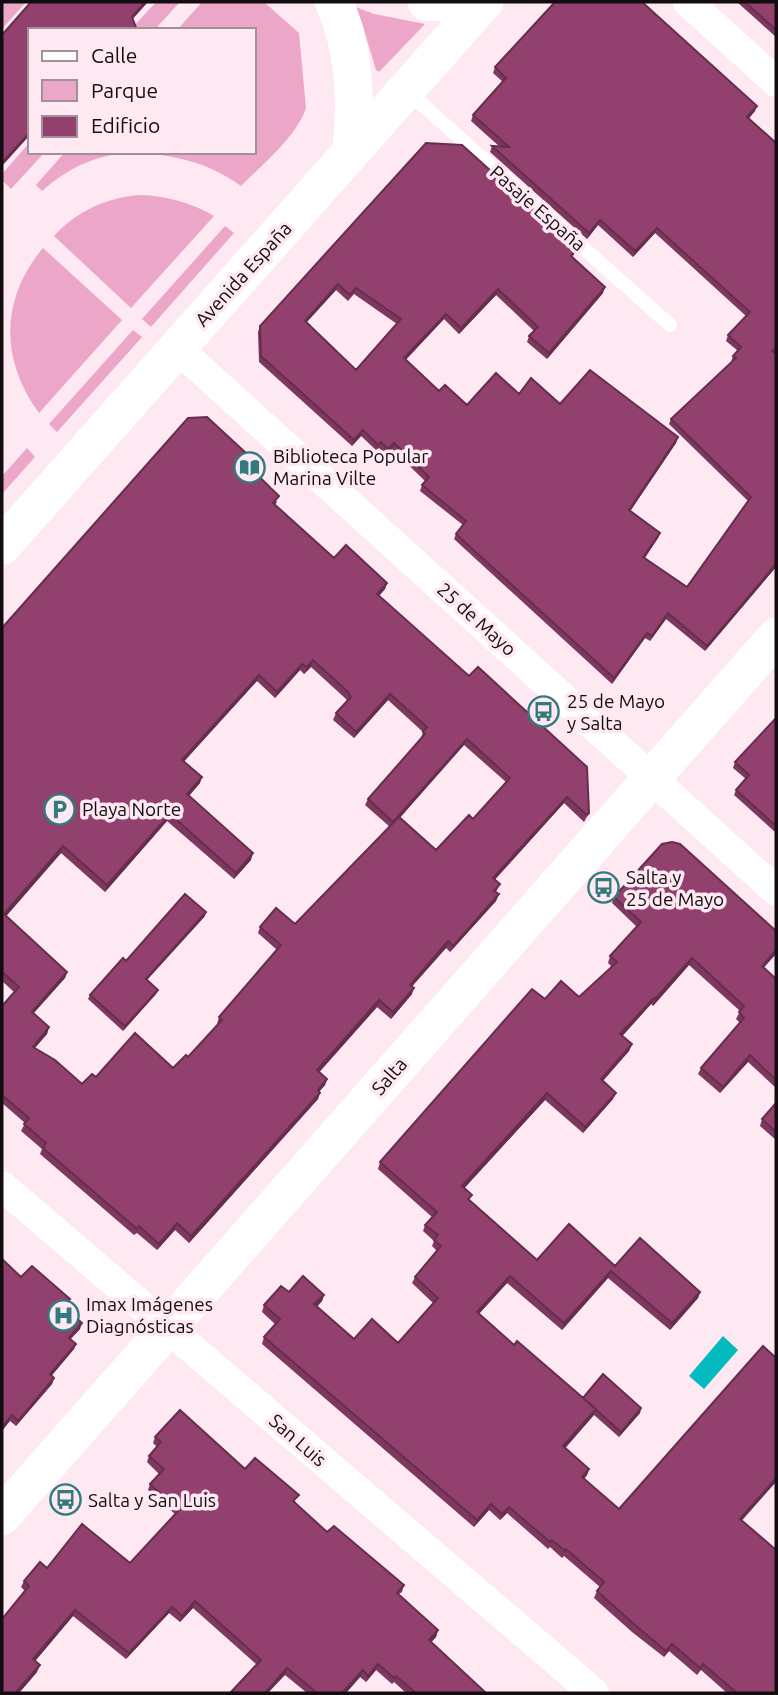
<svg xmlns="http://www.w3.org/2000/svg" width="778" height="1695" viewBox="0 0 778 1695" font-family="Ubuntu,sans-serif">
	<rect width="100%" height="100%" fill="#fee8f2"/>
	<!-- green -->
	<path fill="#eba6c8" d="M2 2H26L2 29Z
		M156 2H180L158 26 160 30H135L133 27Z
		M202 2H264L299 33 306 108C297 136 262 165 241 186 206 161 176 156 134 152H254V30H177Z
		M353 6 374 14 425 24 379 72 376 70 362 23Z
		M30 142V152H45L11 189 2 180V174Z
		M65 152H132C94 156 71 166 42 191L36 185Z
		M139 195C167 196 190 202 214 216L131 308 54 236C77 211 106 198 139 195Z
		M225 226 234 233 151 327 142 319Z
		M43 248 122 320 39 413C0 360 0 299 43 248Z
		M133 330 142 337 57 432 49 424Z
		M27 448 35 457 2 494V476Z"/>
	<!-- water -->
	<path fill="#03babf" d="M723 1336 738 1350 704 1389 689 1376Z"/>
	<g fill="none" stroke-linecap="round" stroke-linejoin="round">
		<!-- lane -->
		<path stroke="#fff" stroke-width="14" d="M407 91 670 325"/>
		<!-- street -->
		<path stroke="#fff" stroke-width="30" d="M688 2 776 82
			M177 348 776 891
			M2 1186 594 1693"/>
		<!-- secondary -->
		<path stroke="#fff" stroke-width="38" d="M334 2C354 48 357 102 351 152
			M427 2H472
			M2 546 484 2
			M2 1516 776 637"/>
	</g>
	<!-- wall -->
	<path fill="#7e385f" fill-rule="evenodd" d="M737 2H776V37Z
		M495 67 755 111 749 118 776 143V352L775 353 776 567 705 651 666 619 650 641 645 638 612 684 454 539 456 534 463 525 420 491 422 485 425 481 392 449 386 455 379 448 376 450 361 436 352 446 259 362 258 332 260 326 426 143 575 253 572 257 603 293 547 359 527 342 529 336 534 331 496 295 459 334 444 319 405 360 439 391 467 405 519 394 560 404 678 437 676 443 630 511 660 533 658 538 645 558 687 587 748 501 669 424 671 419 731 362 733 356 738 351 726 341 728 335 746 316 655 233 633 257 598 225 587 239 490 152 492 146 500 147 471 121 473 115 503 82 493 73ZM336 290 348 301 354 294 397 324 356 370 307 322Z
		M247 454 243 461 277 502 275 505 334 558 387 583 385 589 379 596 589 813 584 822 564 803 495 879 500 884 496 892 499 894 496 901 450 952 446 948 412 986V994L391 1019 377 1007 319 1072 327 1079 325 1085 319 1092 318 1099 189 1243 175 1230 157 1250 137 1233 134 1235 40 1154 42 1149 21 1131 25 1123 2 1103V1006L14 992 2 981V628ZM311 667 346 699 347 701 336 713 333 720 354 738 388 700 423 732 421 738 368 799 365 805 390 827 295 924 260 927 258 933 277 950 219 1017 217 1024 218 1025 188 1057 173 1068 96 1077 82 1084 35 1048 47 1034 49 1027 33 1014 65 978 67 972 6 916 61 853 105 892 167 821 234 879 251 860 189 796 200 783 184 761 257 681 275 698 300 670 304 674ZM464 745 506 782 473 819 436 850 400 817Z
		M776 718V830L775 832 734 795 736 790 746 779 733 768 735 762Z
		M614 897 764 968 776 979V1088L748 1062 720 1093 698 1074 701 1068 740 1023 736 1019 740 1011 689 965 653 1006 651 1004 622 1036 632 1044 629 1051 603 1081 613 1099 583 1133 545 1100 464 1188 470 1200 537 1260 615 1266 700 1292 698 1298 670 1330 608 1278 562 1330 507 1283 479 1314 514 1345 583 1398 641 1408 640 1413 619 1437 594 1415 565 1448 589 1469 587 1475 584 1479 619 1509 742 1521 776 1693H727L701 1670 697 1675 669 1651 664 1657 632 1632 594 1598 597 1591 600 1587 564 1556 562 1558 550 1547 548 1549 507 1513 500 1520 489 1510 474 1527 262 1344 264 1337 275 1324 262 1312 264 1305 289 1292 324 1295 322 1301 317 1307 354 1339 398 1343 433 1303 412 1283 415 1277 437 1251 432 1246 434 1241 423 1231 425 1225 432 1217 378 1169 380 1162 545 999 579 997 612 967 608 963 610 956 637 927 612 903Z
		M205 916 147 980 156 994 123 1031 88 999 90 995 126 961Z
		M776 1103V1140L760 1126 762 1119Z
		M21 1277 70 1299 68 1304 65 1308 80 1329 70 1339 76 1344 74 1349 51 1376 54 1378 52 1384 16 1426 10 1421Z
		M155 1437 245 1469 296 1502 295 1503 327 1532 404 1585 402 1592 399 1594 438 1630 436 1637 431 1642 486 1693H406L394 1682 392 1684 376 1670 366 1682 360 1677 346 1693H307L285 1675 257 1665 193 1608 180 1622 169 1613 126 1659 73 1616 35 1661 37 1672 19 1693H2L25 1591 21 1587 24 1581 47 1568 130 1563 175 1514 148 1490 150 1484 159 1474 147 1462 149 1456 157 1447 153 1443Z"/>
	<!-- shaded-wall -->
	<path fill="#662e4d" d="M145 2H148L130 22 132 17Z
		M757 106 755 111 745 123 747 117Z
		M30 132V135L2 166V163Z
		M600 220 598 225 587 239 589 233Z
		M657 228 655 233 633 257 635 251Z
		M338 284 336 290 303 326 305 321Z
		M605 287 603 293 547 359 549 353Z
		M498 289 496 295 459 334 461 328Z
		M446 314 444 319 402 364 404 358Z
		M363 430 361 436 352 446 354 440Z
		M678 437 676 443 627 516 629 510Z
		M394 443 392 449 386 455 388 449Z
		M660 533 658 538 641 563 643 557Z
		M776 564V567L705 651 707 646Z
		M387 583 385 589 375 600 377 594Z
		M668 613 666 619 650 641 652 636Z
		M647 633 645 638 612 684 614 678Z
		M313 660 311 667 304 674 307 667Z
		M302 664 300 670 275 698 277 692Z
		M259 675 257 681 180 766 182 760Z
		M390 694 388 700 354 738 356 732Z
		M467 739 464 745 391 828 393 822Z
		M202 777 200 783 185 800 187 794Z
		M567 797 564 803 491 884 493 878Z
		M170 814 167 821 105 892 107 885Z
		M63 846 61 853 2 921 4 914Z
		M253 853 251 860 234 879 236 873Z
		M499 894 496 901 450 952 453 946Z
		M206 912 205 916 144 983 146 979Z
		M448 941 446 948 408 991 410 985Z
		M776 950V954L759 973 762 966Z
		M692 958 689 965 653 1006 655 999Z
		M67 972 65 978 29 1018 32 1012Z
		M414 988 412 994 391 1019 393 1012Z
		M158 990 156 994 123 1031 125 1026Z
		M654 998 651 1004 618 1041 620 1034Z
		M379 1000 377 1007 315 1077 317 1070Z
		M49 1027 47 1034 30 1053 33 1047Z
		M632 1044 629 1051 598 1086 601 1079Z
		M750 1055 748 1062 720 1093 723 1087Z
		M327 1079 325 1085 315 1096 318 1090Z
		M320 1093 318 1099 189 1243 191 1236Z
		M547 1093 545 1100 460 1193 462 1186Z
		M616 1093 613 1099 583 1133 585 1127Z
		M177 1223 175 1230 157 1250 159 1244Z
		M611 1271 608 1278 562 1330 564 1323Z
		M510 1276 507 1283 474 1319 477 1312Z
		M700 1292 698 1298 670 1330 672 1323Z
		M324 1295 322 1301 312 1311 314 1304Z
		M82 1323 80 1329 67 1343 69 1338Z
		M76 1344 74 1349 48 1380 50 1374Z
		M54 1378 52 1384 16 1426 18 1421Z
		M641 1408 640 1413 619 1437 621 1432Z
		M596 1409 593 1416 561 1453 563 1446Z
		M12 1415 10 1421 2 1431V1427Z
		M589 1469 587 1475 579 1484 582 1477Z
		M776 1478V1482L737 1526 740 1519Z
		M491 1504 489 1510 474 1527 477 1520Z
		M509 1507 507 1513 500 1520 502 1514Z
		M195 1601 193 1608 180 1622 182 1616Z
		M172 1607 169 1613 126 1659 129 1653Z
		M75 1610 73 1616 31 1666 33 1659Z
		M438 1630 436 1637 427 1647 429 1640Z
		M672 1644 669 1651 664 1657 666 1651Z
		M378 1664 376 1670 366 1682 368 1676Z
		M40 1665 37 1672 19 1693H15Z
		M287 1668 285 1675 268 1693H265Z
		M363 1670 360 1677 346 1693H342Z"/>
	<!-- building -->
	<path fill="#92416e" stroke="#662e4d" stroke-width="2" fill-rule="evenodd" d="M31 2H145L132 17 137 30H30V132L2 163V35Z
		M555 2H642L757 106 747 117 776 143V348L772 351 776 354V564L707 646 668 613 652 636 647 633 614 678 456 534 466 521 422 485 429 477 394 443 388 449 381 442 378 445 363 430 354 440 261 356 260 326 426 143 462 145 577 248 571 256 605 287 549 353 529 336 538 327 498 289 461 328 446 314 404 358 439 391 445 385 467 405 496 373 519 394 531 378 560 404 590 370 678 437 629 510 660 533 643 557 687 587 751 497 671 419 736 358 733 356 741 347 728 335 750 312 657 228 635 251 600 220 589 233 492 146 509 147 473 115 506 78 495 67ZM338 284 350 295 356 288 401 319 356 370 305 321Z
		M745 2H776V30Z
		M207 417 247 454 241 459 279 496 273 503 334 558 346 545 387 583 377 594 469 676 478 667 587 767 589 813 587 815 567 797 493 878 500 884 494 891 499 894 453 946 448 941 410 985 414 988 393 1012 379 1000 317 1070 327 1079 318 1090 320 1093 191 1236 177 1223 159 1244 139 1226 137 1229 43 1148 46 1143 24 1124 29 1118 2 1095V1006L19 987 2 972V628L188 418ZM313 660 348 692 351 697 336 713 356 732 390 694 427 727 423 732 425 734 368 799 393 822 467 739 510 778 473 819 469 815 436 850 399 817 295 924 276 908 260 927 281 945 219 1017 222 1020 188 1057 186 1055 173 1068 135 1033 96 1077 92 1074 82 1084 55 1060 33 1047 49 1027 32 1012 67 972 4 914 63 846 107 885 170 814 236 873 253 853 187 794 202 777 182 760 259 675 277 692 302 664 307 667Z
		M776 718V826L736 790 749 775 735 762Z
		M672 842 680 844 776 931V950L762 966 776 979V1080L750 1055 723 1087 701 1068 744 1018 739 1012 744 1006 692 958 655 999 654 998 620 1034 632 1044 601 1079 616 1093 585 1127 547 1093 462 1186 472 1195 468 1199 537 1260 569 1224 615 1266 640 1238 700 1292 672 1323 611 1271 564 1323 510 1276 477 1312 514 1345 517 1341 596 1409 563 1446 589 1469 582 1477 619 1509 763 1346 776 1358V1478L740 1519 776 1550V1693H737L703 1664 700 1668 672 1644 666 1651 635 1625 597 1591 604 1582 566 1549 565 1551 552 1540 550 1542 509 1507 502 1514 491 1504 477 1520 264 1337 280 1319 264 1305 281 1286 289 1292 303 1276 324 1295 314 1304 354 1339 372 1319 398 1343 438 1298 415 1277 441 1246 434 1240 438 1235 425 1225 437 1212 380 1162 532 989 545 999 561 981 579 997 617 962 610 956 641 922 614 897 662 844Z
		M185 894 206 912 146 979 158 990 125 1026 90 995 123 958 126 961Z
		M776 1103V1132L762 1119Z
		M2 1259 21 1277 32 1266 70 1299 63 1306 82 1323 69 1338 76 1344 50 1374 54 1378 18 1421 12 1415 2 1427Z
		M603 1374 641 1408 621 1432 583 1398Z
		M180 1410 245 1469 255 1458 299 1495 293 1501 327 1532 334 1526 404 1585 397 1593 438 1630 429 1640 486 1693H416L396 1676 394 1678 378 1664 368 1676 363 1670 342 1693H317L287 1668 265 1693H230L261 1660 195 1601 182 1616 172 1607 129 1653 75 1610 33 1659 40 1665 15 1693H2V1619L29 1586 24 1581 40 1562 47 1568 82 1524 130 1563 179 1510 150 1484 164 1469 149 1456 161 1442 155 1437Z"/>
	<!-- icons -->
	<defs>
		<symbol id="library-ring" viewBox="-11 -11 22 22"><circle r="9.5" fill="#fee8f2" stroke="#317a7d" stroke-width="1.5"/><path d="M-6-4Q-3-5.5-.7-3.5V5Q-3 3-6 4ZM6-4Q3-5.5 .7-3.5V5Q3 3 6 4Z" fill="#317a7d"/></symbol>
		<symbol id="bus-ring" viewBox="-11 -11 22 22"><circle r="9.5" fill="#fee8f2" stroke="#317a7d" stroke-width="1.5"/><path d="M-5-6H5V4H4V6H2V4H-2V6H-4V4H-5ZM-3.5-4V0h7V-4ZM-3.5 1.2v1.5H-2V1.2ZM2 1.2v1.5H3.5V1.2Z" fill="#317a7d"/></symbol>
		<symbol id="parking-ring" viewBox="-11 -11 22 22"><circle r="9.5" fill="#fee8f2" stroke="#317a7d" stroke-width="1.5"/><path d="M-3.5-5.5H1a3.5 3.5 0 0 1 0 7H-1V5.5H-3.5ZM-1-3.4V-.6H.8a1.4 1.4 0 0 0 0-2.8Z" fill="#317a7d"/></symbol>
		<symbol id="hospital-ring" viewBox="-11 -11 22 22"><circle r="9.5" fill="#fee8f2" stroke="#317a7d" stroke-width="1.5"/><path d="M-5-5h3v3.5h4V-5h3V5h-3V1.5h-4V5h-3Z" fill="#317a7d"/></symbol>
	</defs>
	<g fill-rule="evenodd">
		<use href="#library-ring" x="232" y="450" width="35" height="35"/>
		<use href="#bus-ring" x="526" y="694" width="35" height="35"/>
		<use href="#parking-ring" x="42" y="792" width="35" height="35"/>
		<use href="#bus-ring" x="586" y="870" width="35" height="35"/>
		<use href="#hospital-ring" x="46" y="1298" width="35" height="35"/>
		<use href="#bus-ring" x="48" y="1482" width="35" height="35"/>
	</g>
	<g text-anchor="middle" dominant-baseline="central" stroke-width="7" stroke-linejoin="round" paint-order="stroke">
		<!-- street labels -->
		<g font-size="19" fill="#140d10" stroke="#fee8f2">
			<text transform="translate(538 208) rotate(41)">Pasaje España</text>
			<text transform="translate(243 274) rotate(-48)">Avenida España</text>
			<text transform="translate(477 619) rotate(42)">25 de Mayo</text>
			<text transform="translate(389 1076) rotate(-49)">Salta</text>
			<text transform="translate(298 1440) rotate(41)">San Luis</text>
		</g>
		<!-- poi labels -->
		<g font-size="19" fill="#140d10" stroke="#fee8f2" text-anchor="start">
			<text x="273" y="456">Biblioteca Popular<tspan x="273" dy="22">Marina Vilte</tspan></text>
			<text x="567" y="701">25 de Mayo<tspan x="567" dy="22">y Salta</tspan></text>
			<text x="82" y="809">Playa Norte</text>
			<text x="626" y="877">Salta y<tspan x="626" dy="22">25 de Mayo</tspan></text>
			<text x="86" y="1304">Imax Imágenes<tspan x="86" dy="22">Diagnósticas</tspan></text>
			<text x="88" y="1500">Salta y San Luis</text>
		</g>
	</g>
	<!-- border -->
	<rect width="778" height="1695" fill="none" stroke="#140d10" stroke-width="7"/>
	<!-- legend -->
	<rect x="28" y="28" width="228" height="126" fill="#fee8f2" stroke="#a09098" stroke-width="2"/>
	<rect x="42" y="51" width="35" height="10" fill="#ffffff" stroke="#a09098" stroke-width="2"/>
	<text x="91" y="63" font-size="21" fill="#140d10">Calle</text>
	<rect x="42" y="80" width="35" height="21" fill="#eba6c8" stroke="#a09098" stroke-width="2"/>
	<text x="91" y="98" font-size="21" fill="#140d10">Parque</text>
	<rect x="42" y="116" width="35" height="21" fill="#92416e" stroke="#a09098" stroke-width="2"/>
	<text x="91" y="133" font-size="21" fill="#140d10">Edificio</text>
</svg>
